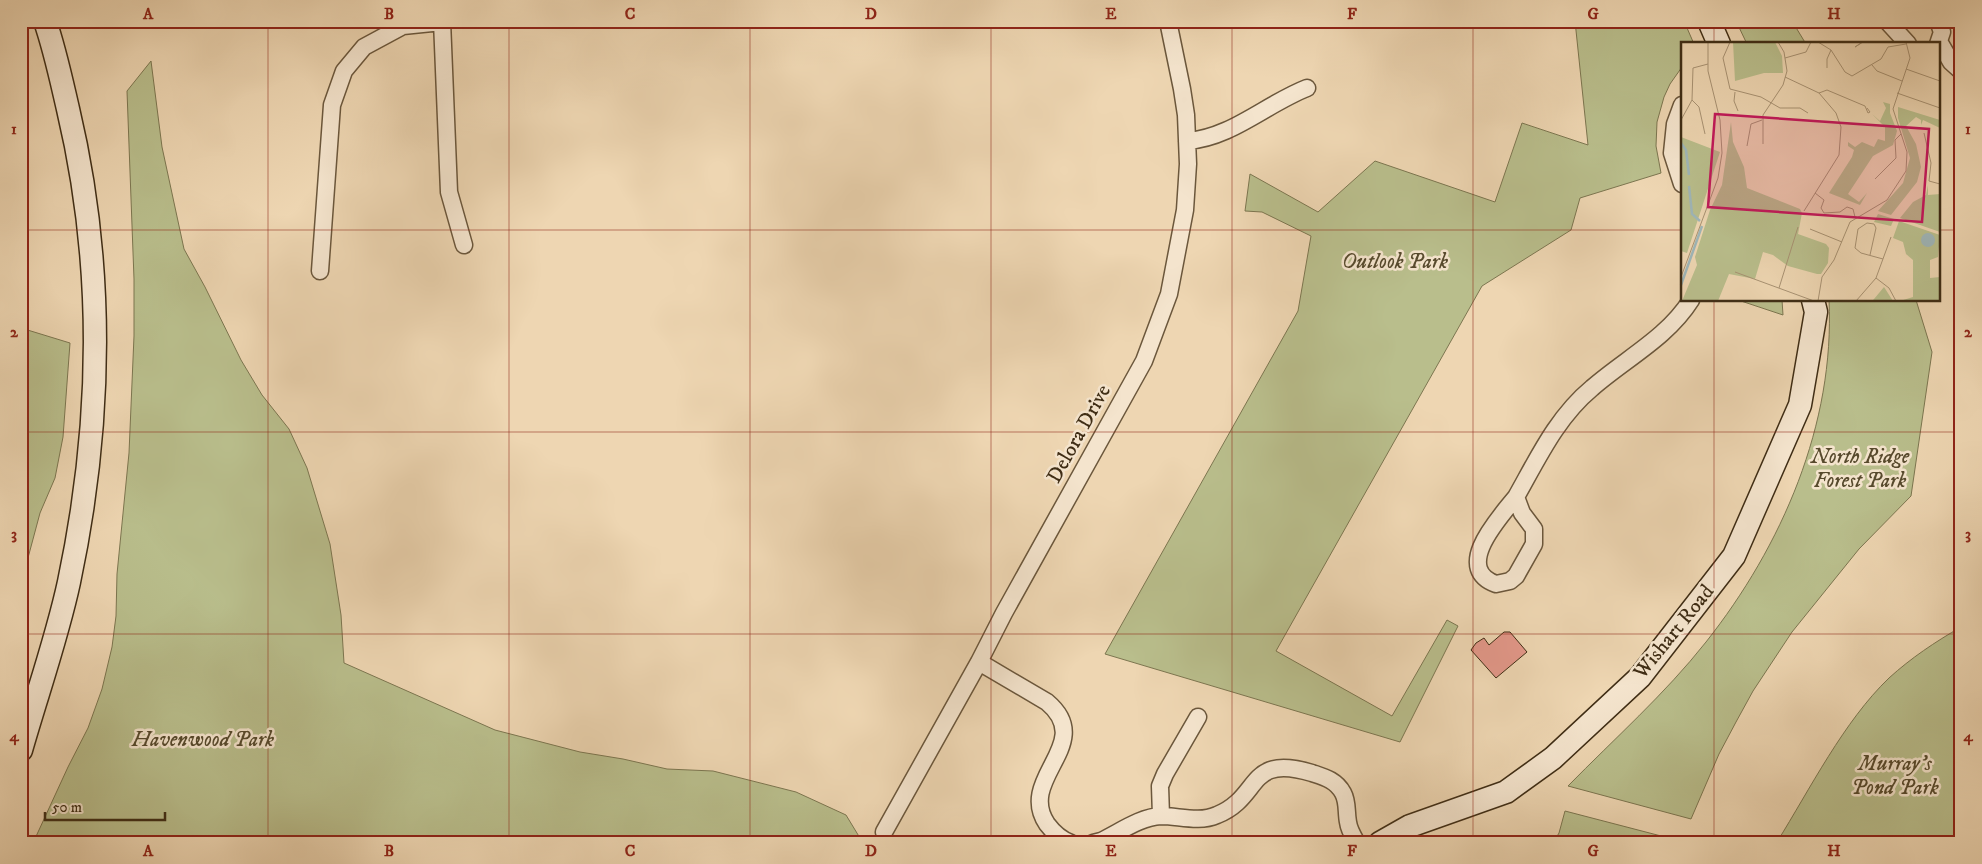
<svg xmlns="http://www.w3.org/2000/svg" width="1982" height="864" viewBox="0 0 1982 864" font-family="'IM FELL DW Pica',serif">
	<rect width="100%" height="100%" fill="#eed6b2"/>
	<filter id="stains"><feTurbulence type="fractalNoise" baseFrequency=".004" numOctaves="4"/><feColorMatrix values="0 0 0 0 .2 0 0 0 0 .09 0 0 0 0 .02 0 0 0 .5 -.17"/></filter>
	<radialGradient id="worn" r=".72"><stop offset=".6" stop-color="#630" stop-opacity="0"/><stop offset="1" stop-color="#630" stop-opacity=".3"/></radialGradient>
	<!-- green -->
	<path fill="#b9be8c" stroke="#7c7650" d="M1575 21H1684L1694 44H1682V67L1670 84 1664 97 1657 122 1656 146 1661 173 1580 198 1571 230 1482 286 1276 651 1392 716 1447 620 1458 626 1400 742 1105 654 1298 311 1311 236 1262 212 1245 211 1250 174 1318 212 1375 161 1495 202 1522 123 1588 145Z
		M1736 21H1792L1806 44H1747Z
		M151 61 162 147 184 249 205 287 241 360 262 395 289 429 307 468 330 544 341 615 344 663 495 730 580 752 623 759 667 769 713 771 796 792 846 815 863 843H33L68 767 88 728 102 689 112 647 116 616 117 574 129 453 134 336V279L127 91Z
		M1738 300H1782L1783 315Z
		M1829 300H1916L1932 352 1911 496 1859 549 1792 632 1753 691 1736 722 1719 754 1691 819 1568 786C1614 739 1665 694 1706 642 1782 546 1835 424 1829 300Z
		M21 328 70 343 63 437 55 478 40 513 21 584Z
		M1961 627V843L1777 842C1810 789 1844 721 1889 678 1911 658 1935 642 1961 627Z
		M1565 811 1688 843H1553L1559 833Z"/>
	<!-- building -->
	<path fill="#e3988a" stroke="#3f2d15" d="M1504 632H1510L1527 652 1496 678 1471 650 1476 643 1484 638 1489 645Z"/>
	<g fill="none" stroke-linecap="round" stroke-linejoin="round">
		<defs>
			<path id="street" d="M442 21 449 192 464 245
				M1887 21 1908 44
				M1940 43 1951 62 1961 71
				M1938 44 1942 32 1938 21
				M1682 105 1675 124 1672 153 1682 184
				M1187 141C1231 138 1266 104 1307 88
				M320 271 332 105 344 71 364 47 403 26 442 22
				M1516 497C1538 458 1557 417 1592 388 1625 359 1667 338 1691 300
				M1516 497 1522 513 1534 529V544L1516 576 1510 581 1496 584C1452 568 1500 517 1516 497Z
				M979 662 1047 702C1097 744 1016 778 1047 824 1053 832 1062 840 1071 843
				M1161 816 1160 786 1165 774 1198 717
				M884 832 979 662 1004 613 1144 361 1169 294 1185 210 1188 164 1186 115 1182 89 1168 21
				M1093 843 1101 841C1120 832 1140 817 1161 816 1179 816 1199 823 1217 815 1262 797 1246 753 1312 773 1324 777 1336 780 1343 793 1348 802 1346 812 1348 822 1349 830 1353 836 1357 843"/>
			<path id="secondary" d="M1709 21 1719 44
				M21 750C37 694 57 638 69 582 102 426 105 265 68 109 61 79 55 50 45 21
				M1380 843 1410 826 1506 792 1553 758 1640 677 1734 556 1800 405 1816 312 1813 300"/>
		</defs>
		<!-- street casing -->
		<use href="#street" stroke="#6b573c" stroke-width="19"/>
		<!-- secondary casing -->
		<use href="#secondary" stroke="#3f2d15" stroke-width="25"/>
		<!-- street -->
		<use href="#street" stroke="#f4e4cd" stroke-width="16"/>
		<!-- secondary -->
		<use href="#secondary" stroke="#f4e4cd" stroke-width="22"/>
	</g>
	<!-- grid -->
	<path fill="none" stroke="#8f2418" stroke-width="1" stroke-opacity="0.55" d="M268 21V843M509 21V843M750 21V843M991 21V843M1232 21V843M1473 21V843M1714 21V44M21 230H1682M1938 230H1961M1714 300V843M21 432H1961M21 634H1961"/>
	<g text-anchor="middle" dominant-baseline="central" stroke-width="5" stroke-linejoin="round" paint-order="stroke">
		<!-- park labels -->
		<g font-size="21" font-style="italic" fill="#574a2d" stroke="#f4e4cd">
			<text x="1395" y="262">Outlook Park</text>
			<text x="1860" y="457">North Ridge<tspan x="1860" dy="24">Forest Park</tspan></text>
			<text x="203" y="740">Havenwood Park</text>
			<text x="1895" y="764">Murray's<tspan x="1895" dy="24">Pond Park</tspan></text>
		</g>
		<!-- street labels -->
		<g font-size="21" fill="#3f2d15" stroke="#f4e4cd">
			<text transform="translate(1079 434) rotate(-61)">Delora Drive</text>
			<text transform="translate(1674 632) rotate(-51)">Wishart Road</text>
		</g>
	</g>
	<!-- overview -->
	<g transform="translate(1681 42)">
		<rect width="259" height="259" fill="#eed6b2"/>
		<path d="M52 0H94L101 14 102 31H83L54 39ZM202 60 209 62V71L216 89 212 103 192 114 167 152 178 160 186 151 179 163 148 151 171 115 173 108 167 104V100L174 105 181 100 193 105 197 97 204 99V85L191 72 199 79 205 66ZM217 65 259 78V86L242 78 240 83V78L235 75 225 84 235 102 240 125 236 140 210 173 197 169 222 141 229 116 217 76ZM50 80 52 100 63 125 66 146 119 167 121 171 117 192 145 202 148 206 147 221 140 232H136L107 224 92 213 82 210 74 237 48 232 37 259H1L16 223 14 215 29 168 41 143ZM0 95 39 110 6 211 0 209ZM247 143V153L259 152V190L219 176 232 160 245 153ZM197 172 213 177 210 184 193 180ZM218 179 259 193 257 215 249 218V236L259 235V259H219L232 255V218L225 212 222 200 212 196ZM203 245 212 259H191L193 257Z" fill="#b9be8c"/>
		<path d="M240 198a7 7 0 1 1 14 0a7 7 0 1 1-14 0Z" fill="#9fb6b8"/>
		<path fill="none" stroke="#9fb6b8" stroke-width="2.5" d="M0 101 5 108 8 133M8 144 11 172 19 179M0 243 21 184"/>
		<path fill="none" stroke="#a89273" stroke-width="1" d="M49 0 42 16 49 47 80 55 99 66H119L127 71M137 0 150 8 164 30 171 34 200 17 207 5 225 2M180 1 174 5 182 0M104 16 125 10 130 0M191 23 196 29 221 39M146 26V17L150 8M225 27 259 39M104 35 138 51 155 71 160 85 158 113 123 169M54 50 53 59 57 69M138 51 146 48 184 64 187 71 189 70 186 66M216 51 259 66M11 58 18 65 24 92M0 78 11 58 12 26 27 22M243 91 250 121 248 139 259 142M82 102V73L102 43 106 29 103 10 97 0M66 104 70 82 81 78M194 137 215 116 214 98 220 92M134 151 143 158 140 166 143 171 159 170 166 165 172 167 174 175M129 187 161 200M189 213 195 186 193 182 186 181 177 187 174 206 180 211 202 217M54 230 133 259M0 235 37 136 41 111 39 78 27 29V0M195 236 208 246 215 259M98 246 117 185M137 259 141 235 153 218 169 180 206 158 225 129 226 110 212 67 229 16 225 0M175 259 195 236 210 195"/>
		<path fill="#c2185b" fill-opacity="0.15" stroke="#c2185b" stroke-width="2.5" d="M34 72 248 87 241 180 27 165Z"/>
		<rect width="259" height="259" fill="none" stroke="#3f2d15" stroke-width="2.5"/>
	</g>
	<!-- margin -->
	<rect width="1982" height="864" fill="none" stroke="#eed6b2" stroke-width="55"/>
	<!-- scale -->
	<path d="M45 812v8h120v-8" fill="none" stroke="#3f2d15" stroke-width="2.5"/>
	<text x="52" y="812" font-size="15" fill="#3f2d15" stroke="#f4e4cd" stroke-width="4" paint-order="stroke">50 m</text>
	<rect x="28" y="28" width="1926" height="808" fill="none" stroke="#8f2418" stroke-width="2"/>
	<g font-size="16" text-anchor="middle" font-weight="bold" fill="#8f2418">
		<text x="148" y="19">A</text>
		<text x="389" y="19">B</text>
		<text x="630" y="19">C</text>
		<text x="871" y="19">D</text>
		<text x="1111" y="19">E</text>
		<text x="1352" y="19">F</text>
		<text x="1593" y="19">G</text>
		<text x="1834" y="19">H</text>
		<text x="14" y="134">1</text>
		<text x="1968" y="134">1</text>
		<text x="14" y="337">2</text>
		<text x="1968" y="337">2</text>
		<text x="14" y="539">3</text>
		<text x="1968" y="539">3</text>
		<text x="14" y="741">4</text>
		<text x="1968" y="741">4</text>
		<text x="148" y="856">A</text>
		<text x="389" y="856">B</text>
		<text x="630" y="856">C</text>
		<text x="871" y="856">D</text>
		<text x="1111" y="856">E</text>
		<text x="1352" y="856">F</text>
		<text x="1593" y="856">G</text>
		<text x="1834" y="856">H</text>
	</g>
	<rect width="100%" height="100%" filter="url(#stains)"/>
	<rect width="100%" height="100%" fill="url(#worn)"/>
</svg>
